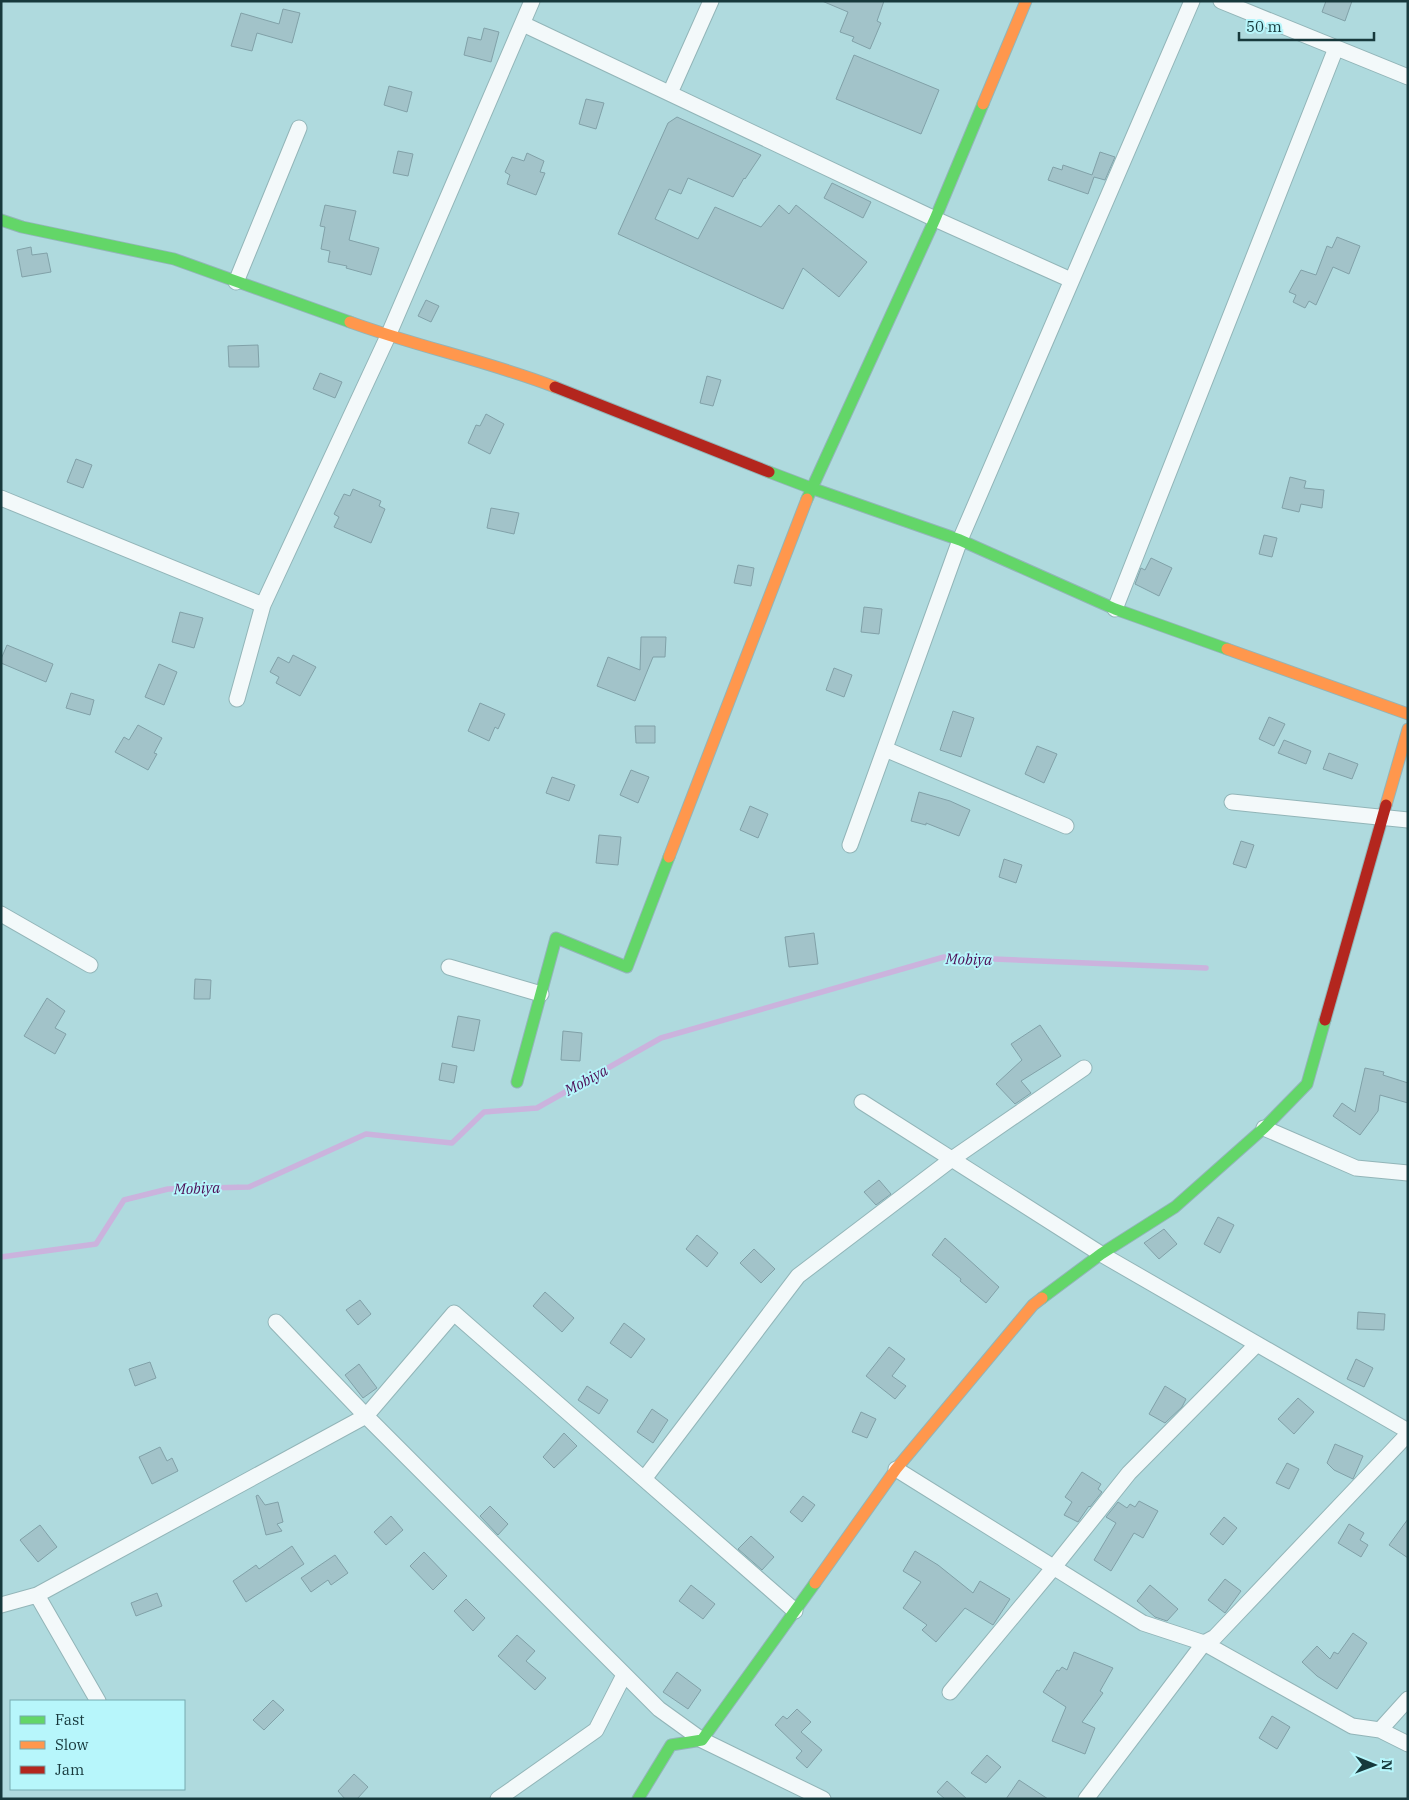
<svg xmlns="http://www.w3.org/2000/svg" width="1409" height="1800" viewBox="0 0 1409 1800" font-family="'IBM Plex Serif',serif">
	<rect width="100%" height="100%" fill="#afdade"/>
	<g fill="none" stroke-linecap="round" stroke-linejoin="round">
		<!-- stream -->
		<path stroke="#cbb3dd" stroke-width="5.5" d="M1 1257 96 1244 124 1200 168 1189 249 1187 366 1134 452 1143 484 1112 537 1108 661 1038 944 957 1206 968"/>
	</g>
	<!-- building -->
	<path fill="#a2c3c9" stroke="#81a1a8" d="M822 1H884L877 21 881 23 870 49 852 41 854 37 840 32 848 12Z
		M1326 1H1352L1345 21 1322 12Z
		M283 9 300 13 292 43 257 33 252 51 231 46 241 13 279 24Z
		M484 28 499 32 491 62 464 55 468 37 481 40Z
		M854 55 939 90 921 134 836 99Z
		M389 86 412 92 407 112 384 105Z
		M586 99 604 103 596 129 579 124Z
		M677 117 761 155 745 179 744 178 733 197 688 178 681 194 669 189 655 219 698 239 715 207 761 227 779 205 789 214 796 205 867 262 839 297 803 268 783 309 618 234 668 123Z
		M398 151 413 154 408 176 393 173Z
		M1100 152 1115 157 1105 180 1094 177 1088 194 1048 180 1053 167 1062 170 1063 165 1092 175Z
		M527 153 544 161 540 172 545 173 536 195 507 184 510 175 505 172 512 157 524 161Z
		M832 183 871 202 863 218 824 198Z
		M325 205 356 211 349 240 379 248 371 275 346 268 347 266 328 262 330 251 321 249 325 227 320 226Z
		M1337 237 1360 246 1349 274 1333 267 1316 305 1309 301 1305 308 1293 302 1296 295 1289 292 1301 270 1316 275 1327 246 1332 248Z
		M31 247 32 255 47 253 51 272 22 277 17 250Z
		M426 300 439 306 431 322 418 316Z
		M258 345 259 367H229L228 346Z
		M320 373 342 382 335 398 313 389Z
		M707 376 721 380 713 406 700 403Z
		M486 414 504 424 490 454 468 443 476 425 480 426Z
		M76 459 92 465 83 488 67 482Z
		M1290 477 1306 481 1304 488 1324 490 1322 508 1301 504 1299 512 1282 508Z
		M353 489 381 501 379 506 385 509 371 543 334 527 339 517 334 514 344 494 350 496Z
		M491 508 519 513 514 534 487 528Z
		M1264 535 1277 538 1272 557 1259 554Z
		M1151 558 1172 568 1159 596 1135 584 1141 568 1145 570Z
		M738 565 754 568 751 586 734 583Z
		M864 607 882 609 879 634 861 632Z
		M180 612 203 618 194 648 172 642Z
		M641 637H666L665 657H653L635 701 597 686 608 657 640 670Z
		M7 645 53 664 46 682 1 663V659Z
		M293 655 316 667 300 696 276 683 279 677 270 672 278 657 289 663Z
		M159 664 177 672 164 705 145 697Z
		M834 668 852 675 844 697 826 690Z
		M71 693 94 700 90 715 66 708Z
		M480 703 505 714 498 729 495 727 489 741 468 731Z
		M953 711 974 718 961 757 940 750Z
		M1269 717 1285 724 1274 746 1259 739Z
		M138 725 162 738 154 753 157 754 148 770 115 752 124 737 129 740Z
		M635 726H655V743H636Z
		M1284 740 1311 751 1306 764 1278 753Z
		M1037 746 1057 754 1044 783 1025 774Z
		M1329 753 1358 764 1352 779 1323 769Z
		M631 770 649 777 638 803 620 795Z
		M552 777 575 785 569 801 546 793Z
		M919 792 950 801 970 810 959 836 926 823V825L911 821Z
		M750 806 768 814 758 838 740 830Z
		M599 835 621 837 618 865 596 863Z
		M1241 841 1254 845 1246 868 1233 864Z
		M1004 859 1022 865 1016 883 999 877Z
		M814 933 818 964 789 967 785 937Z
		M195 979 211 980 210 999H194Z
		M47 998 65 1011 55 1028 66 1034 55 1054 24 1036Z
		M458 1016 480 1020 474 1051 452 1047Z
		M1040 1025 1061 1056 1021 1081 1031 1093 1015 1104 996 1084 1022 1060 1011 1044Z
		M563 1031 582 1033 580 1061 561 1060Z
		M442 1063 457 1066 454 1083 439 1080Z
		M1365 1068 1384 1072 1383 1075 1408 1083V1103L1380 1095 1378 1111 1360 1135 1333 1116 1342 1103 1355 1112Z
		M879 1180 891 1194 876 1205 864 1192Z
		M1218 1217 1234 1225 1220 1253 1204 1244Z
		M1164 1229 1177 1244 1159 1259 1144 1243Z
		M697 1235 718 1253 707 1267 686 1249Z
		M945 1238 999 1287 986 1303 960 1281 961 1279 932 1255Z
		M754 1249 775 1269 761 1283 740 1263Z
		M545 1292 574 1318 562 1332 533 1306Z
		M360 1300 371 1314 358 1325 346 1310Z
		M1358 1312 1385 1314 1384 1330 1357 1329Z
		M624 1323 645 1339 631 1358 610 1343Z
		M889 1347 905 1359 892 1376 906 1386 895 1399 866 1376Z
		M1356 1359 1373 1368 1364 1387 1347 1379Z
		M150 1362 156 1378 135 1386 129 1369Z
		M359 1364 377 1388 363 1398 345 1375Z
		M587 1386 608 1400 599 1414 578 1400Z
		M1165 1386 1186 1399 1182 1407 1165 1423 1149 1414Z
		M1298 1398 1314 1412 1294 1434 1278 1419Z
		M652 1409 668 1420 653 1443 637 1432Z
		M861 1412 876 1419 867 1438 852 1432Z
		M564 1433 577 1446 554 1468 543 1457Z
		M1335 1444 1363 1456 1353 1479 1334 1470 1327 1463Z
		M160 1447 167 1461 172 1458 178 1471 152 1484 139 1457Z
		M1287 1463 1299 1469 1289 1489 1276 1483Z
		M1082 1472 1101 1484 1098 1489 1102 1492 1090 1507 1089 1506 1078 1522 1064 1515 1072 1502 1065 1497Z
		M258 1495 265 1505 278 1502 283 1522 277 1524 282 1531 266 1535 256 1496Z
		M803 1496 815 1505 802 1522 790 1512Z
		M1139 1501 1158 1511 1143 1538 1134 1533 1111 1571 1094 1560 1116 1523 1106 1517 1118 1502 1127 1508 1130 1504 1135 1507Z
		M490 1506 508 1524 498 1535 480 1516Z
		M391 1516 403 1530 386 1545 374 1532Z
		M1224 1517 1237 1528 1223 1545 1210 1534Z
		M1408 1519V1558L1389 1545Z
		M1349 1524 1364 1533 1360 1540 1368 1545 1361 1557 1338 1543Z
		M40 1525 57 1547 38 1562 20 1540Z
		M751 1536 774 1557 762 1570 738 1549Z
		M292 1546 304 1564 246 1602 233 1581 256 1565 259 1569Z
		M915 1551 938 1565 973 1593 980 1581 1010 1599 993 1625 965 1608 936 1642 922 1630 927 1625 903 1608 921 1582 903 1571Z
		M424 1552 447 1576 433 1590 410 1566Z
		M335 1555 348 1573 331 1585 328 1580 311 1592 301 1578Z
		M1225 1579 1241 1591 1225 1613 1208 1600Z
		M691 1585 715 1604 703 1619 679 1601Z
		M1150 1585 1178 1609 1167 1621 1155 1617 1137 1601Z
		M157 1593 162 1606 136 1616 131 1603Z
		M466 1599 485 1618 473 1631 454 1611Z
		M1353 1633 1367 1643 1337 1689 1317 1676 1302 1662 1317 1646 1330 1659 1334 1652 1338 1654Z
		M517 1635 535 1651 526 1661 546 1678 535 1690 498 1656Z
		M1074 1652 1113 1668 1100 1691 1103 1693 1082 1722 1095 1728 1085 1754 1052 1741 1066 1707 1043 1692 1057 1670 1059 1671 1062 1667 1067 1670Z
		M677 1672 701 1690 688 1709 663 1692Z
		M273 1700 284 1710 264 1730 253 1720Z
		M797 1709 811 1722 801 1732 822 1750 807 1768 796 1758 802 1751 775 1725 783 1716 787 1719Z
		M1272 1716 1290 1727 1277 1749 1259 1738Z
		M987 1755 1001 1767 986 1783 971 1773Z
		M354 1774 368 1787 357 1799H345L338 1791Z
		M1019 1780 1048 1799H1006Z
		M947 1781 967 1799H945L937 1792Z"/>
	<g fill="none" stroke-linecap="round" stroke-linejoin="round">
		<defs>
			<path id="street" d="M1221 1 1408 77
				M523 24 935 219 1071 280
				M670 93 711 1
				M236 282 299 128
				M1 498 263 605
				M1115 609 1336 48
				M237 699 263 605 388 336 532 1
				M885 749 1066 826
				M1232 802 1408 820
				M850 845 960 540 1192 1
				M1 914 90 965
				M449 967 541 994
				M862 1102 1101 1254 1408 1431
				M1264 1128 1356 1168 1408 1173
				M276 1322 366 1416 659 1709 702 1740 823 1799
				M896 1469 1143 1623 1204 1643 1352 1726 1380 1730 1408 1744
				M644 1479 798 1276 952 1159 1084 1068
				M37 1595 98 1701
				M1 1605 37 1595 366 1416 454 1313 795 1611
				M950 1692 1054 1567 1129 1473 1257 1344
				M1380 1730 1408 1699
				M498 1799 596 1730 624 1675
				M1086 1799 1204 1643 1215 1637 1408 1434"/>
			<path id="fast" d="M1 220 22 227 174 259 350 322
				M769 472 811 488 960 540 1115 609 1227 649
				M807 499 935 219 983 104
				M517 1082 556 938 627 967 669 857
				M1042 1298 1101 1254 1175 1207 1264 1128 1307 1084 1325 1020
				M638 1799 671 1745 702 1740 815 1583"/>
			<path id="slow" d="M983 104 1026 1
				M350 322C418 347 488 361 555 387
				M1227 649 1408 714
				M1386 805 1408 729
				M669 857 807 499
				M815 1583 896 1469 1033 1305 1042 1298"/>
			<path id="jam" d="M555 387 769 472
				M1325 1020 1386 805"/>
		</defs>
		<!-- street casing -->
		<use href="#street" stroke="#92b5b8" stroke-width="17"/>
		<!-- fast casing -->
		<use href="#fast" stroke="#92b5b8" stroke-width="13"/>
		<!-- slow casing -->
		<use href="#slow" stroke="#92b5b8" stroke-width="13"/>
		<!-- jam casing -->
		<use href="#jam" stroke="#92b5b8" stroke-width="13"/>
		<!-- street -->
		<use href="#street" stroke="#f3f9fa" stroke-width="15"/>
		<!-- fast -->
		<use href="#fast" stroke="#63d668" stroke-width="11"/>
		<!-- slow -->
		<use href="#slow" stroke="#ff974d" stroke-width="11"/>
		<!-- jam -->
		<use href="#jam" stroke="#b3261e" stroke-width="11"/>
	</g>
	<g text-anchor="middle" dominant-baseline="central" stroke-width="4" stroke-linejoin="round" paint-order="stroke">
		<!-- water labels -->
		<g font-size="15" font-style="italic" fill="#4e0e56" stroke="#b7f6fb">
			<text transform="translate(969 959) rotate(1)">Mobiya</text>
			<text transform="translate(586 1080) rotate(-29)">Mobiya</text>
			<text transform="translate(197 1188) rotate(-2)">Mobiya</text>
		</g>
	</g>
	<!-- border -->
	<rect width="1409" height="1800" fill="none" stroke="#17393c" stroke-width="5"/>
	<!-- legend -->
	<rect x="10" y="1700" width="175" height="90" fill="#b7f6fb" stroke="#77aaaf"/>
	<rect x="20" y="1716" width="25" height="8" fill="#63d668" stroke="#77aaaf"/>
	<text x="55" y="1725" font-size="15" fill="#17393c">Fast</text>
	<rect x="20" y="1741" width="25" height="8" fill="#ff974d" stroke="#77aaaf"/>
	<text x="55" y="1750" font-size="15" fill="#17393c">Slow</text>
	<rect x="20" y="1766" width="25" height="8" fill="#b3261e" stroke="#77aaaf"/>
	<text x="55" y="1775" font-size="15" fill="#17393c">Jam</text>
	<!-- north arrow -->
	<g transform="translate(1374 1765) rotate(91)" stroke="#b7f6fb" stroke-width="4" paint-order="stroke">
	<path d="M0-4L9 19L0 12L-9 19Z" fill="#17393c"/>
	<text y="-8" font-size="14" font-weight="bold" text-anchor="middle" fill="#17393c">N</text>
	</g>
	<!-- scale -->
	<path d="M1239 32v8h135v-8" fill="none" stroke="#17393c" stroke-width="2.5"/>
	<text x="1246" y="32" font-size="15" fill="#17393c" stroke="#b7f6fb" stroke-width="4" paint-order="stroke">50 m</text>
</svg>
